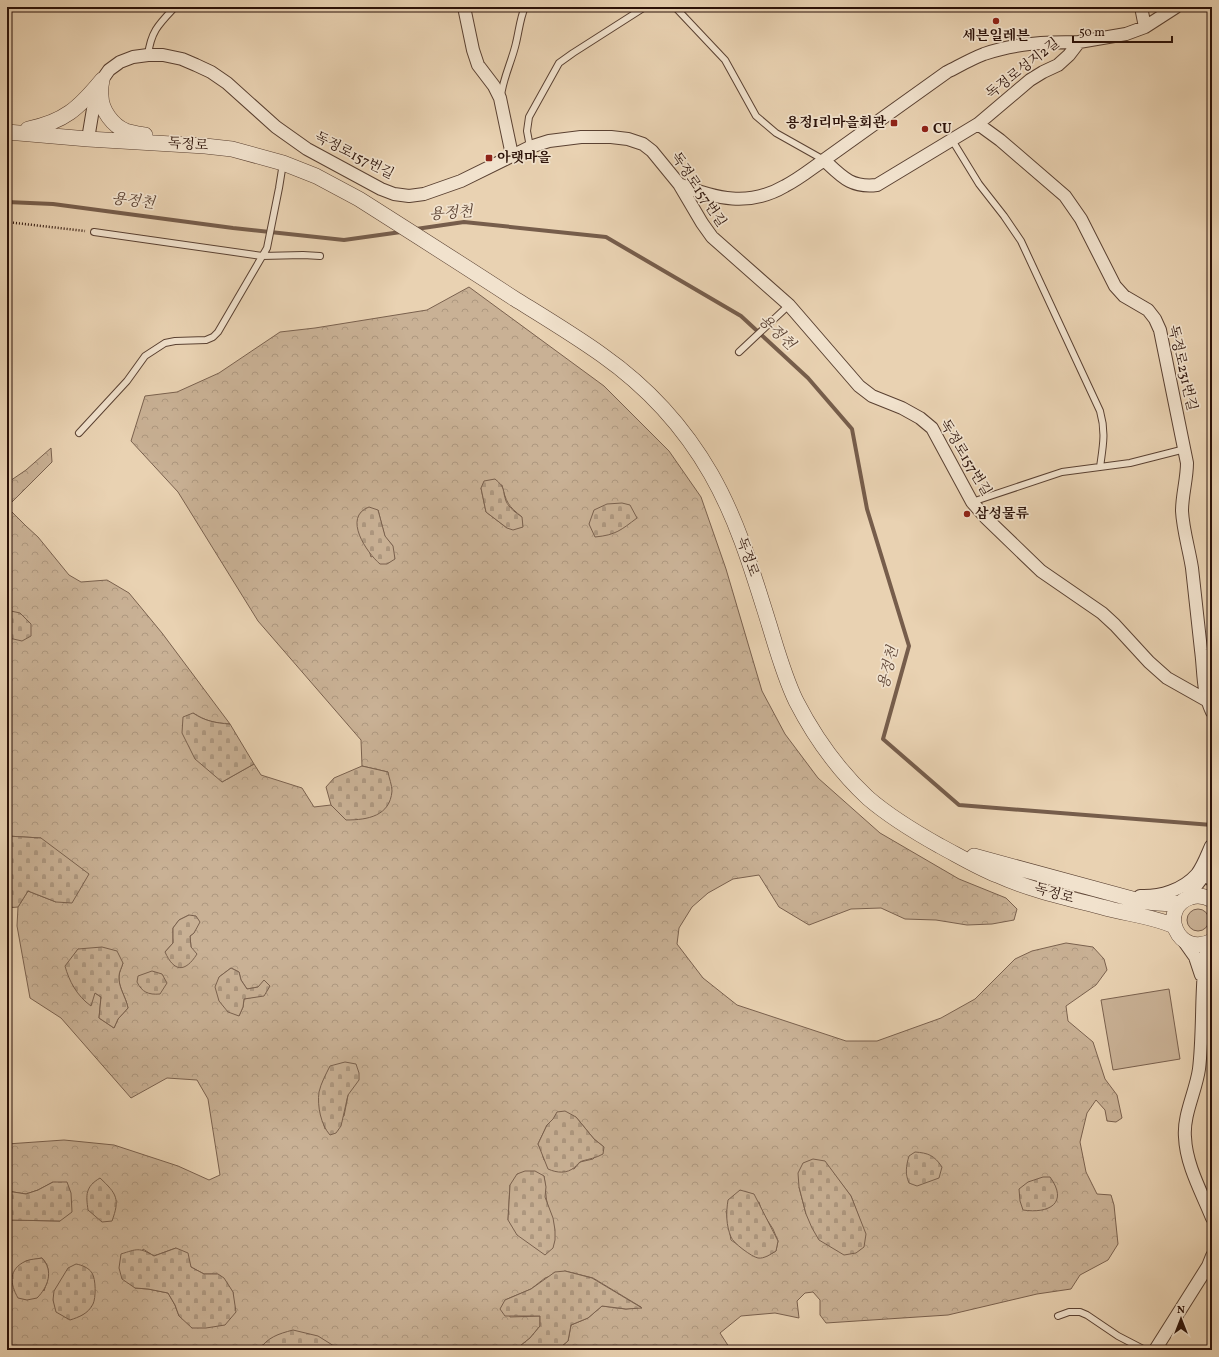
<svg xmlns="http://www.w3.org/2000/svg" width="1219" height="1357" viewBox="0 0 1219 1357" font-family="Vollkorn,'Noto Serif KR',serif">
	<defs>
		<pattern id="forest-crowns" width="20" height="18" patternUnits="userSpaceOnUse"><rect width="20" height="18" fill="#c9b195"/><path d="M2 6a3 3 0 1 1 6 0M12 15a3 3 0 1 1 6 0" fill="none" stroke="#ad977f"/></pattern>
		<pattern id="cemetery-stones" width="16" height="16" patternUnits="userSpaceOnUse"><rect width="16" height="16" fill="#c9b195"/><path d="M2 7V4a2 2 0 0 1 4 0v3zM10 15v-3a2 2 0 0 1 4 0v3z" fill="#ad977f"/></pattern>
	</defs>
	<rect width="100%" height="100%" fill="#e9d2b2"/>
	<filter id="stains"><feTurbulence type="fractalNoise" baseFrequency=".005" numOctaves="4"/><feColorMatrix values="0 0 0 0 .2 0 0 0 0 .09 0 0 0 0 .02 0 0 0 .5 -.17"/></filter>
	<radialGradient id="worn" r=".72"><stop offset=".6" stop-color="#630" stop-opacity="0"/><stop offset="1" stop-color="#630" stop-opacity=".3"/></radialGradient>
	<!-- grass -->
	<path fill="#c9b195" stroke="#7a614e" d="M1187 920a11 11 0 1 1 22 0a11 11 0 1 1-22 0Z
		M1169 989 1180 1059 1113 1070 1101 1000Z"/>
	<!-- forest -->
	<path fill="url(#forest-crowns)" stroke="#7a614e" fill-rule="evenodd" d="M469 287 604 386 669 451 701 497 726 569 762 691 785 734 818 778 880 833 959 879 1006 898 1017 909 1014 920 992 924 967 925 936 920 905 919 881 908 851 909 809 925 779 907 759 875 733 879 708 893 692 907 679 928 677 944 703 978 737 1005 846 1041H877L941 1018 975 999 1015 959 1032 951 1066 943 1093 947 1104 959 1107 970 1096 985 1066 1006 1068 1021 1093 1042 1105 1079 1117 1095 1122 1118 1116 1122 1107 1121 1105 1110 1096 1100 1087 1113 1080 1142 1086 1172 1097 1194 1111 1195 1114 1205 1118 1244 1108 1260 1080 1275 1071 1289 1037 1294 948 1315 826 1323 820 1315V1300L813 1292 805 1293 797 1301 799 1318 775 1313 741 1316 720 1333 731 1350H557L568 1341 571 1325 588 1318 602 1306 626 1309 641 1307 593 1278 565 1271 545 1278 531 1289 505 1300 510 1317 540 1316V1326L530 1338 515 1350H335L334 1346 262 1345 259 1350H7V1220L60 1221 53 1182 38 1190 26 1194 7 1191V1144L64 1140 114 1145 178 1166 209 1180 220 1175 208 1099 197 1080 167 1078 131 1098 61 1018 30 998 17 926 18 907 28 891 56 902 41 838 7 836V634L9 638 11 611 7 613V483L26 470 51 448 52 462 7 507 26 526 38 537 69 575 81 582 107 580 129 593 162 633 230 724C215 723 205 721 193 713L222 782 254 764 261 775 302 788 314 807 331 805 347 820 388 772 362 766 361 740 258 621 178 492 131 441 145 396 177 392 219 373 280 332 315 328 427 310ZM502 485C506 502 508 506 522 517L507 528 486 512 481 488ZM378 510 385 537 393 546 371 557 369 550ZM189 915 194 933 190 936 191 947 165 952 173 943V928L179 920ZM78 949 123 963C122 967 119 972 119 976 118 987 126 997 128 1008L118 1019 114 1028 99 1018 101 997 95 993 73 957ZM231 968 239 972 241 980 247 989 258 987 264 995 244 999 243 1007 239 1016 219 977ZM331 1066 348 1095 344 1116 325 1129C318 1103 316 1090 331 1066ZM576 1117 594 1139 604 1147 593 1159 580 1162 574 1169 544 1160 542 1151 538 1144 547 1125 553 1119ZM834 1174 851 1196 860 1220 806 1214 799 1187ZM544 1176C546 1187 545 1196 548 1207L508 1220 510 1185ZM759 1202 762 1212 773 1229 778 1241 776 1251 767 1256 748 1252 731 1240 726 1211ZM176 1248 191 1267 204 1274H217L233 1292V1301L179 1316 175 1305 168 1293 148 1289 135 1288 143 1249 154 1256ZM42 1258C52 1269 48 1278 44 1291L18 1267 26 1261Z"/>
	<!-- cemetery -->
	<path fill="url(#cemetery-stones)" stroke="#7a614e" d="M495 479C506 488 502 490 506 501 509 508 516 513 522 517L523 527 513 530 507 528 486 512 481 488 484 481Z
		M622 503 630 505 637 518C621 530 616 535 595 537L589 524 594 510 607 504Z
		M369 507 378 510 385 536 393 546 395 559 387 564H380C367 553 342 517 369 507Z
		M11 611 20 613 31 624V636L22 641 9 638 7 634V613Z
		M193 713C205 721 215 723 230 724L254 764 222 782 195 759 182 733 183 717Z
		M362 766 388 772C389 778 392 785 392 791 390 816 368 820 346 820L331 805 326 787 334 778Z
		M7 836 41 838 89 874 72 903 56 902 28 891 18 907 7 908Z
		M189 915 196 916 200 922 194 933 190 936 191 947 197 954C185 973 174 972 165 952L173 943V928L179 920Z
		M102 947 117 951 123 963C122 967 119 972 119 976 118 987 126 997 128 1008L118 1019 114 1028 99 1018 101 997 95 993 91 1006C77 996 69 981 65 966L78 949Z
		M231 968 239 972 241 980 247 989 258 987 264 980 270 986 264 996 244 999 243 1007 239 1016 228 1012 219 1001 215 987 219 977Z
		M152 971 162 974 167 983 160 994C148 995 142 992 137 982L138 976Z
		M345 1062 356 1064 359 1073V1080L348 1095 341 1126 336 1133 330 1135C321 1125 317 1106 319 1092 321 1083 326 1074 330 1066Z
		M565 1111 576 1117 594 1139 604 1147 603 1154C596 1158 589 1159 582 1161 579 1162 577 1165 575 1167 567 1174 557 1173 548 1169L538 1144 547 1125 553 1119 557 1112Z
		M915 1152C928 1153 934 1155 942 1167L939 1178 917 1186 909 1183C905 1174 906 1166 909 1156Z
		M813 1159 825 1161 851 1196 866 1234 864 1247 856 1253 844 1255 819 1240 812 1228 806 1214 799 1187 798 1173 803 1163Z
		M525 1171H535L544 1176 546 1187 545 1197 553 1218 555 1230V1240L553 1248 545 1255 517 1235 508 1220 510 1185 517 1174Z
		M1043 1177H1050C1069 1203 1049 1214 1023 1210L1020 1201 1019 1189 1028 1182Z
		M100 1178C117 1194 120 1199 112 1221L102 1222 88 1210C86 1195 85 1187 100 1178Z
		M53 1182H67L71 1193 72 1212 60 1221 7 1220V1191L26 1194 38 1190Z
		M740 1190 754 1194 778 1241 776 1251C771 1254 764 1259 758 1258 752 1257 733 1243 731 1237 726 1225 726 1213 728 1200Z
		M176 1248 188 1253 191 1267 204 1274H218L224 1278 233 1292 236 1312 225 1325 206 1328H192L179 1316 175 1305 168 1293 148 1289 135 1288 122 1279 119 1268 121 1254C137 1249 139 1247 154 1256Z
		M42 1258C54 1271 48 1287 37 1298L27 1300 18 1298C10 1284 8 1269 26 1261 30 1259 37 1259 42 1258Z
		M76 1264C82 1265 89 1268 92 1273 96 1279 96 1298 93 1304 88 1314 79 1317 70 1320L56 1312 53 1300 54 1291 68 1268Z
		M565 1271 592 1278 642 1308 626 1309 602 1306 588 1318 571 1325 568 1341 557 1350H515L530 1338 540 1326V1316H505L500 1309 505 1300 531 1289 555 1272Z
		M293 1330 318 1336 334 1346 335 1350H259C268 1337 278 1334 293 1330Z"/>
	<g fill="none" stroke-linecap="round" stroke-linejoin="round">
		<!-- stream -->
		<path stroke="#765d4b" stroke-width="4" d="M7 202 53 204 233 228 344 240 401 232
			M416 229 464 222 606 237 741 316 808 378 852 429 867 509 909 646 883 739 959 805 1212 825"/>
		<defs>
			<path id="service" d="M675 7 725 60 756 116 776 133 824 160
				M148 55C151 31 159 24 175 7
				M501 96C503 78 512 61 516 43 519 31 520 18 525 7
				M952 140 979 184 1004 216 1021 241 1100 411C1106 432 1103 446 1100 467
				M530 147 527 131 529 117 559 63 573 53 645 7
				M94 232 262 256 303 255 320 256
				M739 352 789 305
				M79 433 127 381 145 356 165 343 175 341 206 340 213 337 218 332 267 248 279 188 283 163
				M972 502 1062 472 1130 463 1185 449
				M1058 1316 1069 1312H1080L1087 1315 1118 1336 1145 1350"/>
			<path id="minor" d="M464 7 473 50 478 65 494 86 500 98 512 155
				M1141 7 1145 27
				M978 124 1000 140 1065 196 1081 219 1115 286 1124 296 1148 310 1155 319 1160 330 1187 463C1187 479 1182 495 1182 511 1183 530 1189 549 1192 568 1195 595 1198 623 1201 650 1204 672 1202 691 1212 712
				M88 139 93 109 102 80 109 70 120 62 133 57 148 55H163L182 59 196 65 211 72 227 83 276 127 307 149 381 189 394 194 409 196 424 194 461 181 530 147 549 141 581 137H611L628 139 643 144 652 151 679 184 702 223 712 237 789 305 859 386 872 396 902 408 920 418 932 428 972 502 986 518 1041 571 1102 613 1115 625 1149 662 1167 678 1206 700
				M824 160 947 72C959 66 971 59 984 54 1015 43 1047 42 1079 42
				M679 184C716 199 749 207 785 186 799 179 811 169 824 160 842 177 851 188 877 185L978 124 1030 80 1043 72 1058 65 1069 55 1079 42 1126 34 1145 27 1176 7
				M1210 861 1212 881
				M1140 896C1160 897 1183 890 1197 874 1203 866 1207 855 1211 846
				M1187 898 1202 878 1205 868
				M1183 940 1195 957 1201 975
				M1207 944C1200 985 1204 1027 1199 1069 1196 1091 1183 1115 1185 1137 1186 1165 1202 1193 1212 1218
				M1155 1350 1208 1266 1212 1256"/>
			<path id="tertiary" d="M102 80C101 85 100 91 101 96 101 110 113 126 126 131 132 133 139 134 145 135
				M28 129C64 122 79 108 102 80
				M7 132 88 139 205 146 232 149 283 163 316 176 359 199C411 232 463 265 515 299 544 317 574 335 602 355 646 386 684 427 711 474 738 521 753 573 769 624 777 650 784 676 796 701 814 736 839 771 868 798 890 817 915 832 940 846 959 856 977 867 997 875 1030 890 1067 898 1102 907 1126 914 1152 916 1174 926
				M974 856 1136 900C1151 903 1165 905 1180 903
				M1212 900C1205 896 1198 895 1191 897 1157 908 1178 959 1212 941"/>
		</defs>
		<!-- service casing -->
		<use href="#service" stroke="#5a4132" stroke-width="8"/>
		<!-- minor casing -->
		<use href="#minor" stroke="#5a4132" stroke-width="14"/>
		<!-- tertiary casing -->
		<use href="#tertiary" stroke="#5a4132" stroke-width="16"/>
		<!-- path -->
		<path stroke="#2b1108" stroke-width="2.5" stroke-dasharray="1 2" stroke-linecap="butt" d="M7 222 85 231"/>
		<!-- service -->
		<use href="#service" stroke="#f1e2cd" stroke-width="6"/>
		<!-- minor -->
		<use href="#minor" stroke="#f1e2cd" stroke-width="12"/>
		<!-- tertiary -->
		<use href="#tertiary" stroke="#f1e2cd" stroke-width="15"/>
	</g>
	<!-- markers -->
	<g fill="#8f2418" stroke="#f1e2cd" stroke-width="1.5">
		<circle cx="996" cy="21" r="4"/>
		<rect x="890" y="119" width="8" height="8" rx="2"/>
		<circle cx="925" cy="129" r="4"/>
		<rect x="485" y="154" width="8" height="8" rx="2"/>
		<circle cx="967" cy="514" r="4"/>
	</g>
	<g text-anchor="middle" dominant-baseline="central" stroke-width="3.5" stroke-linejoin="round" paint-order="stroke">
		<!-- poi labels -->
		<g font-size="14" font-weight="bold" fill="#2b1108" stroke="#f1e2cd" text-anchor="start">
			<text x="996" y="36" text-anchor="middle">세븐일레븐</text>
			<text x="886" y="123" text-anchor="end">용정1리마을회관</text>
			<text x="933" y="129">CU</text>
			<text x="497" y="158">아랫마을</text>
			<text x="975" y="514">삼성물류</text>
		</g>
		<!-- street labels -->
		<g font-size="14" fill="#2b1108" stroke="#f1e2cd">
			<text transform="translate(1023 69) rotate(-38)">독정로성지2길</text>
			<text transform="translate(188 145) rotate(4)">독정로</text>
			<text transform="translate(354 156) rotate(27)">독정로157번길</text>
			<text transform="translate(698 190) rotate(56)">독정로157번길</text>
			<text transform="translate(1182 368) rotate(77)">독정로231번길</text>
			<text transform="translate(965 458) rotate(59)">독정로157번길</text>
			<text transform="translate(747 557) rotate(71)">독정로</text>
			<text transform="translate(1054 894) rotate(16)">독정로</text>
		</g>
		<!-- water labels -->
		<g font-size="15" font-style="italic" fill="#5d4435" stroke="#f1e2cd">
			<text transform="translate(133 202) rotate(7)">용정천</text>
			<text transform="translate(451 214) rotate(-4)">용정천</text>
			<text transform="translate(776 333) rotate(43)">용정천</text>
			<text transform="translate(889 668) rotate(-76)">용정천</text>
		</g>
	</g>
	<!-- margin -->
	<rect width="1219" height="1357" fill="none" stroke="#e9d2b2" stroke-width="24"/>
	<rect x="8" y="8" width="1203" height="1341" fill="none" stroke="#2b1108" stroke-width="2"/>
	<rect x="12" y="12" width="1195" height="1333" fill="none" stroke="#2b1108"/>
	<!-- north arrow -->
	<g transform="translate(1181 1319)" stroke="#f1e2cd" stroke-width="3" paint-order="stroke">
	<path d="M0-3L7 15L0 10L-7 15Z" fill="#2b1108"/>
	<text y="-6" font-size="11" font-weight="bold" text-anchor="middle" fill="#2b1108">N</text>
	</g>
	<!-- scale -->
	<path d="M1073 36v6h99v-6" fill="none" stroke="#2b1108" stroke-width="2"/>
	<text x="1079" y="36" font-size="12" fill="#2b1108" stroke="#f1e2cd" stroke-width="3" paint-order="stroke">50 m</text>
	<rect width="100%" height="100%" filter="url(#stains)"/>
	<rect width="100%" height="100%" fill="url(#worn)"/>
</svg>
